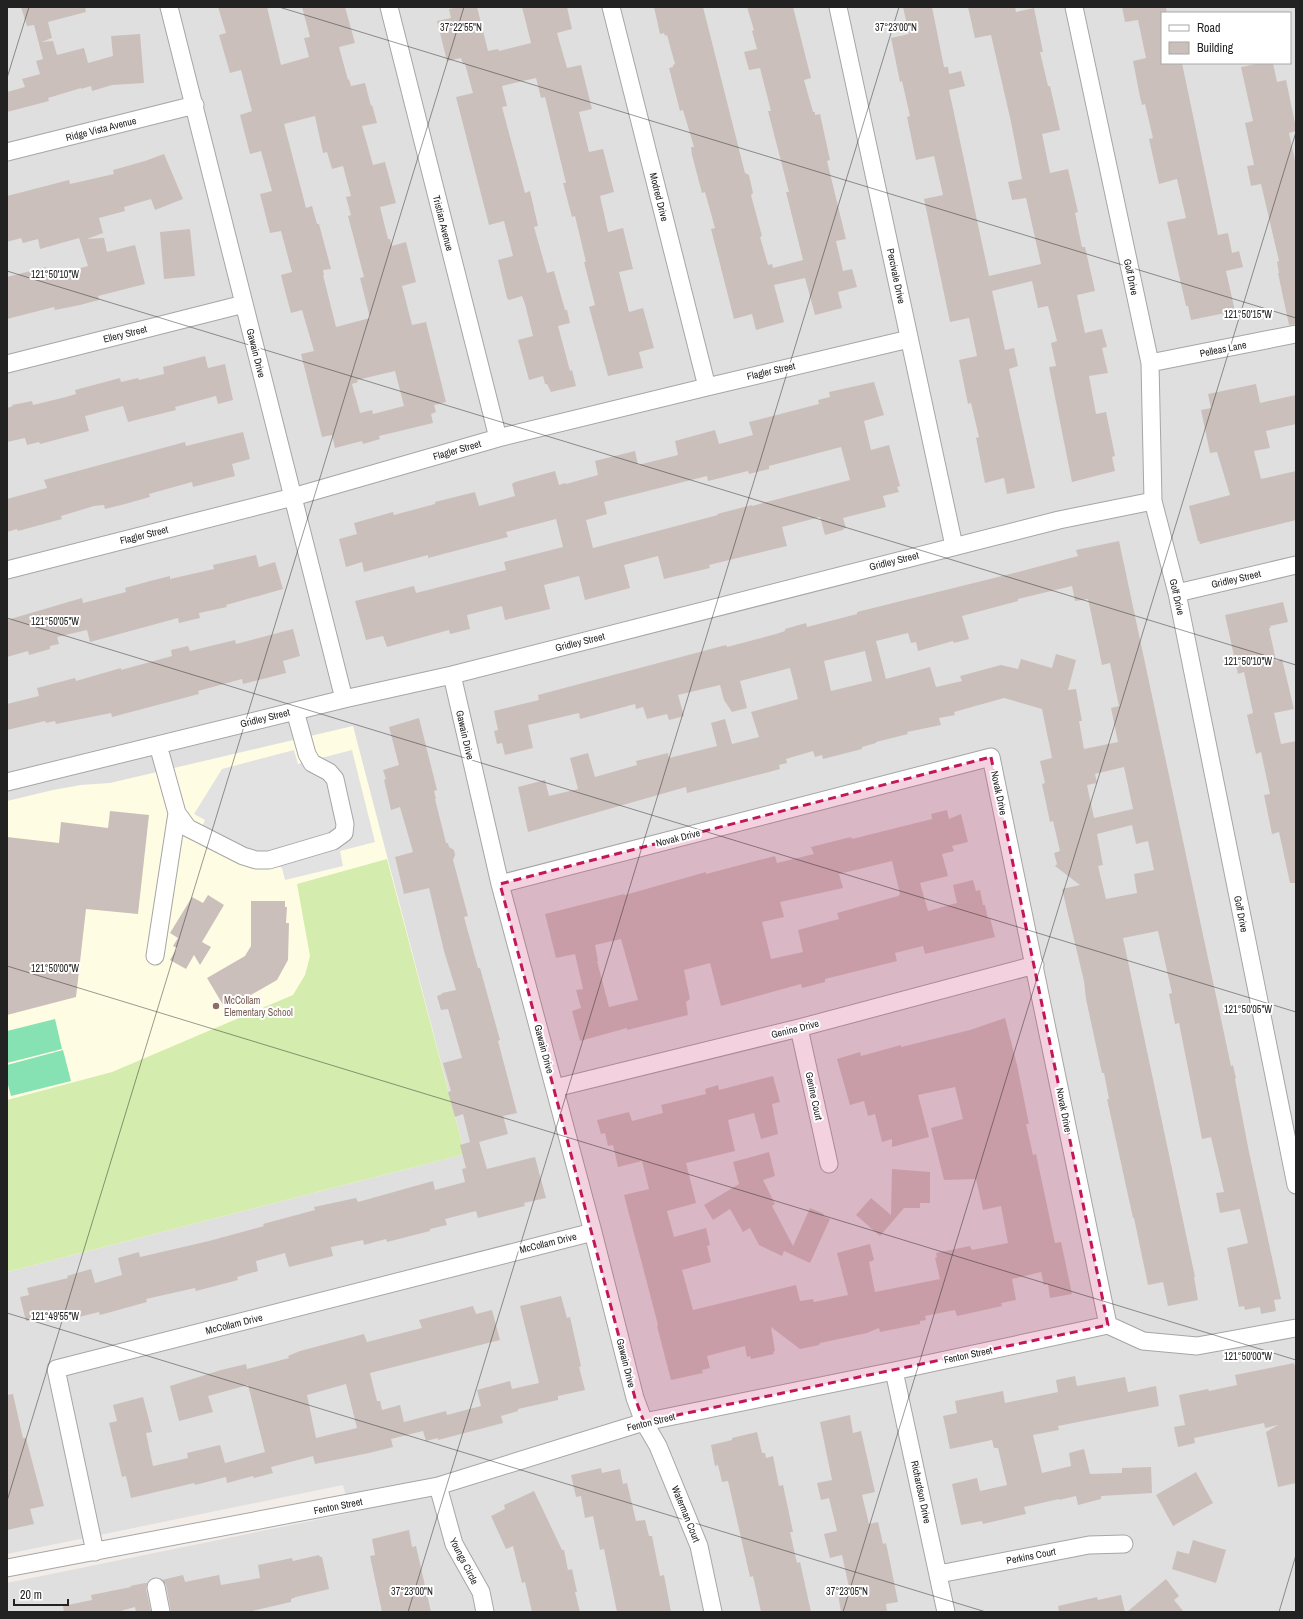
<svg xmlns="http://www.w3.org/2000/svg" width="1303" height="1619" viewBox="0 0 1303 1619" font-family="'Archivo Narrow',sans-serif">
	<rect width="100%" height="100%" fill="#f2ede8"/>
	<!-- residential -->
	<path fill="#e0dfdf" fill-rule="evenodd" d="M7 7H1296V1612H7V1583L350 1513 343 1485 7 1554ZM1162 13H1290V63H1162Z"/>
	<!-- education -->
	<path fill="#fffce4" d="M353 726 465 1154 7 1272V801L53 790 81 785 110 783Z"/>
	<!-- grass -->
	<path fill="#d4ecae" d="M387 859 465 1154 7 1272V1100L112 1072 293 995 305 975 310 956 297 884Z"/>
	<!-- pitch -->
	<path fill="#86e2b2" d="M55 1019 62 1049 7 1063V1031Z
		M63 1050 71 1081 11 1096 7 1081V1065Z"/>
	<!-- parking -->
	<path fill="#e2e2e2" d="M294 750 298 764 352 750 375 842 340 851 343 866 285 880 282 868 202 827 205 820 194 814 222 769Z"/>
	<!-- building -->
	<path fill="#cabfbb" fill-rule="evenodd" d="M21 7H85L86 12 48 22 52 38 41 42 53 41 57 55 84 48 88 63 113 56 111 36 140 34 144 83 112 85 92 91 91 86 81 89V88L48 98 49 101 7 112V92L25 87 22 79 40 74 36 61 43 59 34 25 27 26Z
		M218 7H267L281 65 309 57 304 38 310 37 302 7H345L355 43 339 47 348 80 349 79 351 86 365 83 371 106 372 105 377 123 362 126 373 165 385 162 396 203 380 207 388 239H390L392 246 406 242 416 282 402 286 412 325 426 322 446 402 434 405 436 412 431 414 433 423 379 436 380 439 363 444 362 441 335 448 332 435 322 437 301 354 314 351 302 310 291 313 285 291 281 275 292 272 281 231 270 233 260 194 272 191 261 151 250 154 240 115 252 111 241 70 230 73 219 35 226 33ZM315 116 323 153 327 152 332 169 343 166 351 196 346 197 351 215 348 216 364 277 360 278 370 318 336 327 323 275H324L323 270 331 269 319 224H317L312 206 306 208 284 124ZM395 371 404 406 373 414 372 410 360 413 352 384 358 382 357 380Z
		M459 7H477L488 51 498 49 499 51 531 43 522 7H567L572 29 557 33 567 68 581 65 592 109 579 112 589 152 603 149 614 192 600 196 608 232 623 228 633 269 619 272 629 312 643 308 654 348 639 352 643 368 608 376 589 307 595 305 584 262H586L575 216 572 217 563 183H566L545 97 541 98 536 78 502 86 507 106 502 107 525 193 530 191 538 226 534 227 547 273 554 271 565 310H567L570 323 558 326 570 371 572 370 576 386 551 392 547 384H545L543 376 529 380 518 340 533 336 525 304 522 296 509 300 507 298 498 260 513 256 504 221 489 225 456 97 473 93 465 64H463L461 58 447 61 437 21 451 18 449 9Z
		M654 7H703L745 173 749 175 753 193 751 195 762 236 760 237 768 265 772 264 773 268 803 260 786 192H789L768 111H771L760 68 749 70 744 52 757 49 752 31 754 30 747 7H793L811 78 804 80 813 112H815V115L820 114 830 160 827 161 846 239 836 241 843 271 852 269 857 287 838 292 842 308 815 315 805 278 774 285 784 322 756 330 752 314 734 319 711 229 715 228 705 192 702 193 692 155 691 147H694L683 110 680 111 669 68 673 67V65L675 64 667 35 665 36 664 33 660 34Z
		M903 7H932L944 67H948L949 74 961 71 965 86 949 90 989 276 1041 264 1026 198 1012 200 1008 182 1022 179 1011 122 991 35 975 38 968 7H1015L1016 12 1034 8 1043 52H1040L1048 86H1050L1060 130 1042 134 1050 173 1068 169 1078 212 1075 213 1082 247H1085L1095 291 1077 295 1085 333 1102 329 1107 347 1102 348 1108 373 1089 376 1096 414 1106 412 1115 456 1112 457 1115 471 1072 482 1049 367 1056 366 1051 343 1057 341 1048 306 1038 308 1032 281 992 291 1005 350 1014 348 1018 366 1009 369 1035 488 1007 494 1004 478 985 483 976 438 979 437 971 403 968 404 959 360 977 356 969 318 950 322 924 199 943 195 934 156 916 160 907 117 910 116 902 81 900 82 891 38 909 34Z
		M1122 7H1166L1167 13H1162V63H1182L1218 235 1228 233 1232 253 1239 251 1243 267 1226 271 1235 311 1191 320 1188 306H1186L1167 222 1186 218 1177 179 1159 184 1149 139 1153 138 1145 104 1142 105 1140 97 1133 61 1146 58 1138 20 1125 22Z
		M1262 63H1273L1277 82 1286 80 1296 128V131L1289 133 1296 165V324L1289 325 1278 273H1279L1277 262 1279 261 1261 184 1251 186 1247 166 1254 165 1245 123 1253 121 1241 67Z
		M164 154 183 199 155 210 151 199 124 207 125 211 99 218 103 233 87 239 104 238 107 252 135 245 145 284 98 296 99 300 80 305 55 310 54 307 7 319V277L46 267 49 276 88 266 79 238 40 249 38 239 23 243 21 238 7 242V196L69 180 70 184 114 174 113 170 145 161Z
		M190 229 195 276 164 279 160 232Z
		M205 356 208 368 225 364 233 400 218 404 216 396 175 407 176 410 128 422 123 406 85 416 89 431 40 444 39 442 27 445 25 438 7 442V408L13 406 12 405 32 401 33 405 66 397 76 394 75 390 120 378 121 382 138 378 139 380 164 374 163 367Z
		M874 382 884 415 864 421 871 450 889 445 900 486 897 487 899 492 883 496 886 507 843 518 846 528 843 529V530L825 535 820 517 782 527 787 546 709 565 710 568 664 579 658 556 624 565 630 588 585 600 579 576 544 585 550 609 505 620 502 606 467 615 470 629 450 634 449 630 387 647 383 636 366 640 355 601 414 586 416 593 506 570 504 562 563 547 556 519 506 532 508 537 428 558V555L364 572 362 562 346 567 339 539 357 534 354 523 393 512 394 515 435 504V502L475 492 479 506 515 496 512 484 515 482 555 471 559 485 565 483 566 484 598 475 595 461 635 451 638 465 678 455 675 441 715 430 719 444 753 435 749 422 819 404 818 400 830 397 829 392ZM841 447 850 480 752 506V505L717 514 718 515 593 548 586 520 607 514 604 502 707 476 708 481 748 471 749 474 769 469V466Z
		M1256 384 1260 403 1296 395V424L1266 431 1270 448 1254 451 1261 479 1296 471V520L1200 544 1199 541H1198L1189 506 1230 495 1217 452 1210 453 1201 410 1211 408 1208 394Z
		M243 432 250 459 232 464 235 476 193 487 192 482 149 494 150 497 125 504 105 509 104 505 94 506 61 516 62 519 18 531 17 529 7 532V499L47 488 44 480 185 442 186 446Z
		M1119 541 1231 1066 1233 1065 1236 1078 1235 1079 1249 1152 1281 1299 1274 1300 1276 1311 1261 1314 1260 1307 1245 1310 1244 1306 1239 1307 1227 1248 1248 1243 1240 1209 1220 1213 1216 1193 1224 1192 1211 1137 1202 1139 1179 1023 1175 1024 1169 994 1172 993 1158 931 1123 938 1195 1277H1194L1198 1300 1168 1306 1163 1282 1148 1285 1134 1218H1133L1107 1099H1109L1104 1073H1102L1086 999 1084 981 1062 889 1080 885 1055 866 1057 864 1054 853 1060 851 1053 821 1050 822 1042 784 1045 783 1040 761 1052 758 1042 709 1004 698 954 712 955 715 939 718 941 725 907 732 908 734 876 742V743L862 747V749L823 759 822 755 815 757 813 751 786 759 787 763 779 765 780 769 769 772 687 793 686 787 528 832 518 787 545 780 549 796 578 789 570 758 588 753 595 777 637 765 636 761 668 753 669 758 717 746 711 723 725 719 732 744 759 737 751 712 798 699 790 668 740 681 747 708 732 712 724 700 720 685 678 695 684 716 669 720 667 714 647 719 643 707 636 709 635 704 580 719 579 713 528 725 533 748 505 755 502 743 497 744 494 731 498 730 494 711 539 700 538 695 726 645 727 647 776 634 785 631V629L806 623 807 627 857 614V612L1022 571 1078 556 1076 550ZM1072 586 1075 601 1088 599 1102 665 1110 663 1119 706 1111 708 1118 742 1084 749 1079 721H1082L1076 689 1068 690 1076 660 1056 654 1052 668 1021 659 1018 669 1001 665 960 676 962 681 936 687 930 667 886 679 876 641 908 633 911 643 916 642 918 651 953 641 954 643 969 639 962 616 1018 601V599ZM865 651 872 681 831 691 824 661ZM1124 767 1133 809 1094 818 1087 785 1097 783 1095 774ZM1132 825 1136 844 1148 841 1154 870 1134 874 1137 893 1106 899 1098 866 1103 865 1097 834Z
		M256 555 259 567 275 562 283 589 226 605 227 607 199 613 200 618 179 623 178 618 90 642 87 630 57 637 59 644 50 646V649L29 655 28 651 7 657V620L82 598 83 603 126 592 125 588 150 581 170 576V579L214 569 213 565Z
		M1283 602 1288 622 1270 626 1271 628H1269L1276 661 1282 659 1294 709 1274 713 1281 744 1296 741V883H1290L1279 832 1272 834 1264 795 1270 794 1261 752 1256 754 1247 715 1253 713 1244 672 1238 674 1225 615Z
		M293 629 300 656 283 661 286 673 243 684 242 679 198 691 199 694 112 717 111 713 56 724 55 721 46 723 45 721 7 730V704L39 696 37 688 75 678 76 681 121 668V670L172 656 171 650 188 646 190 651 235 640 236 644Z
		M419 718 437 790 434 791 436 799H435L446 843H448L449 847 454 850 455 855 453 860 468 916 464 917 478 968H480L500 1040 498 1041 517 1113 503 1116 508 1134 479 1142 487 1169 535 1157 546 1198 524 1203 525 1206 478 1218 476 1211 445 1219 447 1225 430 1229V1231L387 1242 386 1239 364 1245 363 1240 331 1247 333 1256 289 1267 285 1253 256 1261 258 1271 237 1277 238 1280 196 1291 195 1288 146 1299 147 1302 100 1315 99 1312 79 1317 77 1310 39 1320 38 1318 26 1321 20 1297 29 1295 27 1288 68 1278 67 1276 91 1269 95 1283 122 1275 118 1258 139 1252 140 1257 209 1241 264 1226 263 1224 315 1210 314 1207 356 1198 358 1202 433 1181 435 1190 465 1182 462 1169 466 1168 460 1145 470 1142 463 1114 455 1117 448 1092 451 1091 443 1063 462 1058 448 1009 441 1010 437 996 442 994V993L456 990 444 951 429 888 404 894 395 857 413 852 400 807 391 810 384 780 386 779 383 770 399 765 389 727Z
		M947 810 949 819 961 814 968 842 952 846 954 851 942 854 948 876 920 883 928 911 957 903 953 885 973 880 976 891 980 890 983 905H985L988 919 990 918 995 937 925 954 923 946 895 953 897 961 825 979V982L802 988 801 984 721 1006 710 963 684 970 690 999 686 1002 688 1015 627 1030V1028L580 1041 572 1011 581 1008 576 990 583 989 575 954 556 958 545 914 624 894 625 895 706 872V874L775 856 777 863 814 854 811 847 851 837 852 839 932 819 931 814ZM892 861 900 894 898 896 837 913 839 919 798 930 803 952 771 959 762 922 784 917 780 902 843 888 839 874ZM621 939 638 1000 609 1007 597 961H598L595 945Z
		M110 811 149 815 138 914 86 909 76 997 7 1015V837L59 843 61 822 108 828Z
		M208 895 224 905 202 942 211 947 200 965 194 955 186 969 170 960 177 948 173 946 178 938 170 933 192 897 203 903Z
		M251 901H285V907H287L286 923H289L288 960 277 980 244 999 243 997 228 1005 227 1003 223 1005 207 978 245 956 251 946Z
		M1005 1018 1017 1065 1029 1124H1026L1033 1155 1036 1154 1055 1243 1061 1242 1072 1294 1050 1298 1048 1284 1044 1285 1041 1272 1012 1279 1016 1300 1001 1303 1002 1306 957 1316 955 1310 925 1316 926 1320 920 1321V1324L880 1332 879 1328 867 1333 820 1343 819 1345 800 1349 771 1327 775 1351 773 1352 774 1354 751 1359 750 1356 747 1357 745 1346 707 1356 710 1368 702 1370 703 1373 671 1380 657 1326 658 1325 624 1195 649 1189 642 1161 618 1167 613 1145 608 1146 605 1133 601 1134 597 1120 629 1112 632 1121 663 1113 661 1105 706 1094 705 1089 718 1085 719 1090 773 1076 780 1102 772 1104 778 1134 761 1139 754 1113 728 1120 735 1151 686 1163 696 1203 667 1211 674 1237 706 1228 710 1245 707 1246 711 1262 682 1270 693 1310 796 1285 800 1301 813 1299 814 1302 848 1295 837 1253 870 1244 874 1260 869 1262 875 1292 940 1279 935 1258 937 1257 936 1253 970 1246 972 1250 1008 1243 1001 1206 983 1210 976 1179 944 1180 931 1128 963 1119 955 1087 918 1095 929 1137 892 1147V1139L882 1142 875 1114 868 1116 864 1101 850 1105 837 1059 860 1052 861 1056 901 1045V1047L970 1030Z
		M769 1152 775 1176 763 1180 775 1204 772 1206 793 1246 810 1208 824 1214 823 1216 830 1219 810 1263 784 1251 782 1256 759 1245 750 1228 743 1232 730 1209 713 1220 704 1205 739 1184 733 1162Z
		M892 1169 930 1172V1203H920V1208H904L880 1236 856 1215 871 1198 891 1215Z
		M561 1296 567 1318 570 1317 581 1366 579 1367 585 1390 558 1396V1400L518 1409V1411L501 1416 503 1423 438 1440V1438L426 1441 423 1431 391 1439 393 1447 369 1453 315 1464 313 1456 271 1467 273 1473 254 1478 253 1476 227 1483 226 1477 195 1485 194 1483 131 1498 126 1476 122 1477 109 1423 117 1421 113 1405 143 1397 152 1432 146 1433 153 1466 188 1458 187 1453 220 1445 225 1463 265 1452 248 1385 208 1396 213 1412 179 1421 170 1386 221 1370 246 1364 247 1369 289 1358 288 1356 300 1351 364 1334 367 1342 422 1328 419 1320 473 1306 476 1314 492 1310 500 1340 370 1373 377 1401H380L382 1410 400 1405 404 1422 446 1411 447 1415 481 1406 477 1390 510 1381 512 1389 539 1383 520 1306ZM346 1384 357 1428 316 1438 307 1395Z
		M1294 1363 1296 1371V1483L1278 1487 1266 1432 1278 1425 1265 1428 1264 1423 1194 1438 1195 1443 1178 1447 1174 1427 1185 1425 1179 1395 1208 1389 1209 1391 1237 1385 1235 1375Z
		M1075 1376 1077 1386 1125 1377 1128 1392 1156 1386 1159 1406 1058 1426 1059 1430 1033 1435 1042 1473 1071 1466 1069 1453 1084 1449 1090 1474 1122 1473V1468L1151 1467 1152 1493 1101 1496V1499L1078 1505 1076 1496 1059 1500V1499L1024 1507 1026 1514 983 1524 982 1521 961 1525 952 1484 977 1478 980 1491 1007 1485 998 1448H994L992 1440 950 1449 943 1416 957 1413 955 1401 1003 1391 1005 1403 1058 1392 1056 1380Z
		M13 1394 23 1438H26L44 1506 30 1509 34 1524 7 1530V1395Z
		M850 1415 853 1433 861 1431 875 1492 862 1495 869 1524 878 1522 883 1544 886 1543 890 1562 898 1602 886 1604 887 1612H841L838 1594 850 1592 842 1555 830 1558 824 1534 837 1531 829 1498 821 1500 817 1483 832 1480 820 1422Z
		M757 1432 762 1453H765L766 1458 773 1456 779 1486 783 1485 793 1532H790L797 1563 800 1562 811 1612H761L753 1576 750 1577 728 1481 722 1482 718 1465 715 1466 711 1445 732 1440V1438Z
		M601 1468 602 1473 620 1469 623 1484 627 1483 636 1521 645 1520 649 1536H652L660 1576 664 1575 671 1612H617L604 1549 600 1550 593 1516 585 1518 581 1496 576 1497 571 1475Z
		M1196 1472 1213 1503 1173 1526 1156 1495Z
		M534 1491 562 1550H564L568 1570 572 1569 577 1592H575L580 1612H532L525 1582 522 1583 513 1546 506 1549 491 1516 505 1509 504 1505Z
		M409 1530 412 1547 416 1546 431 1612H382L370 1556 375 1555 372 1539Z
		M1193 1540 1226 1550 1216 1583 1172 1569 1177 1551 1189 1554Z
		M319 1555 320 1557H322L329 1589 296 1597 291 1599V1602L248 1612H171L166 1585 162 1580 183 1575 185 1582 219 1575 221 1585 260 1578 258 1565 292 1558 293 1561Z
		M1166 1579 1179 1596 1174 1600 1184 1612H1127Z
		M145 1583H147L146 1589 151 1612H136L135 1607 117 1612H64L63 1606 92 1600 91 1595 131 1587 130 1586Z
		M1121 1595 1125 1612H1059L1058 1606 1097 1597 1098 1600Z"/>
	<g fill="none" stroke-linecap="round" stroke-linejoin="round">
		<defs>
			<path id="minor" d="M169 7 344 699
				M389 7 498 438
				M611 7 707 387
				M838 7 954 546
				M1074 7 1150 363 1153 501 1177 593 1296 1185
				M7 152 195 105
				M1150 363 1296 334
				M7 364 244 304
				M7 570 293 497 498 438 707 387 909 339
				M1177 593 1296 565
				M452 675 500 884 593 1232 635 1398 644 1422 658 1446 699 1546 713 1612
				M158 745 177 813 188 828 243 856 256 860H269L333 841 344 833 345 824 335 779 329 772 312 763 307 754 295 711
				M7 782 344 699 452 675 1059 520 1153 501
				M500 884 991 757 1108 1325
				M155 956 177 813
				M799 1028 829 1164
				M555 1088 799 1028 1035 965
				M894 1371 946 1612
				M438 1486 454 1544 481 1592 485 1612
				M95 1552 56 1369 593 1232
				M7 1568 438 1486 644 1422 894 1371 1108 1325 1143 1341 1197 1346 1296 1328
				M939 1574 1089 1545 1124 1544
				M156 1587 161 1612"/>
		</defs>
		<!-- minor casing -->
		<use href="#minor" stroke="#a6a6a6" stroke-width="19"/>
		<!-- minor -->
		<use href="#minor" stroke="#fff" stroke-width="17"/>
	</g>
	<!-- marked area -->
	<path fill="#c2185b" fill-opacity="0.2" stroke="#c2185b" stroke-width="3" stroke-dasharray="8 5" stroke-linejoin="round" d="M991 757 1108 1325 644 1422 635 1398 500 884Z"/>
	<!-- ticks -->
	<path fill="none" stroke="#222" stroke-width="1" stroke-opacity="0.45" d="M279 7 1296 318M7 78 29 7M7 271 1296 665M7 618 1296 1012M7 966 1296 1360M7 1313 986 1612M7 1501 464 7M408 1612 899 7M843 1612 1296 132M1279 1612 1296 1555"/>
	<!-- markers -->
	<circle fill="#8d6e63" stroke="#fff" stroke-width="1.5" cx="216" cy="1006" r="4"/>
	<g text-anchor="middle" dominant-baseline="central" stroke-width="4" stroke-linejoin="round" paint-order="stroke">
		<!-- street labels -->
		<g font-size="10" fill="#222" stroke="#fff">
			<text transform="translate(101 129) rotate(-14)">Ridge Vista Avenue</text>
			<text transform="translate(659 197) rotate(76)">Modred Drive</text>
			<text transform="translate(443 223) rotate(76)">Tristian Avenue</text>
			<text transform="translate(896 276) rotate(78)">Percivale Drive</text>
			<text transform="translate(1131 277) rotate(78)">Golf Drive</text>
			<text transform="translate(125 334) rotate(-14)">Ellery Street</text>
			<text transform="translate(1223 349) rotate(-11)">Pelleas Lane</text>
			<text transform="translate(256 353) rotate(76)">Gawain Drive</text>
			<text transform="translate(771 371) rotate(-13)">Flagler Street</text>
			<text transform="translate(457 450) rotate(-16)">Flagler Street</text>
			<text transform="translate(144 535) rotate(-14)">Flagler Street</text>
			<text transform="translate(894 561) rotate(-14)">Gridley Street</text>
			<text transform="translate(1236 579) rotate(-13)">Gridley Street</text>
			<text transform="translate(1177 597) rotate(77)">Golf Drive</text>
			<text transform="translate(580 642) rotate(-14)">Gridley Street</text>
			<text transform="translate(265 718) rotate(-14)">Gridley Street</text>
			<text transform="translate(465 735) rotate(77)">Gawain Drive</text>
			<text transform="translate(999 793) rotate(78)">Novak Drive</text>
			<text transform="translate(678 838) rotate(-14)">Novak Drive</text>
			<text transform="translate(1241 914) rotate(79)">Golf Drive</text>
			<text transform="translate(795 1029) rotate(-14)">Genine Drive</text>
			<text transform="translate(544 1049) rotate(75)">Gawain Drive</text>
			<text transform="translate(814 1096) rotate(78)">Genine Court</text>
			<text transform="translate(1064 1110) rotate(79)">Novak Drive</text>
			<text transform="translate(548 1243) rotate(-14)">McCollam Drive</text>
			<text transform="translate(234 1324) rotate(-14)">McCollam Drive</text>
			<text transform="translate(968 1355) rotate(-12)">Fenton Street</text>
			<text transform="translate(626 1363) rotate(76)">Gawain Drive</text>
			<text transform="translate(651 1422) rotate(-14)">Fenton Street</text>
			<text transform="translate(921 1492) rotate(78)">Richardson Drive</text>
			<text transform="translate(338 1506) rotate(-11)">Fenton Street</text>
			<text transform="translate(686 1514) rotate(68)">Waterman Court</text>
			<text transform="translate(1031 1556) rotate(-11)">Perkins Court</text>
			<text transform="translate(464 1561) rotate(63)">Youngs Circle</text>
		</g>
		<!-- education labels -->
		<g font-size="10" fill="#785e54" stroke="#fff" text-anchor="start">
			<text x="224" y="1000">McCollam<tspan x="224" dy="12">Elementary School</tspan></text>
		</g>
	</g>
	<g font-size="10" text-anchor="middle" fill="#222" stroke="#fff" stroke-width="4" stroke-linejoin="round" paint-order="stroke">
		<text x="461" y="31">37°22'55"N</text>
		<text x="896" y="31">37°23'00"N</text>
		<text x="55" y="278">121°50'10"W</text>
		<text x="1248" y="318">121°50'15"W</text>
		<text x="55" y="625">121°50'05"W</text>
		<text x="1248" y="665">121°50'10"W</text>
		<text x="55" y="972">121°50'00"W</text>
		<text x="1248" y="1013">121°50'05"W</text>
		<text x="55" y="1320">121°49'55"W</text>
		<text x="1248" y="1360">121°50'00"W</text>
		<text x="412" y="1595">37°23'00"N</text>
		<text x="847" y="1595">37°23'05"N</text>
	</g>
	<!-- border -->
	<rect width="1303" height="1619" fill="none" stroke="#222222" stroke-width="16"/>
	<!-- legend -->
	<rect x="1161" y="12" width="130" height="52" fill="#ffffff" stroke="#a7a7a7"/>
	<rect x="1169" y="25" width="20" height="6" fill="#ffffff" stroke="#a7a7a7"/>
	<text x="1197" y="32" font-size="12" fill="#222222">Road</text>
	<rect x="1169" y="42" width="20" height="12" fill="#cabfbb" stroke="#a7a7a7"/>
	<text x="1197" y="52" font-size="12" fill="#222222">Building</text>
	<!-- scale -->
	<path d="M14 1599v6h54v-6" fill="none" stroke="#222222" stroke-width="2"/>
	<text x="20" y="1599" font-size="12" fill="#222222" stroke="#ffffff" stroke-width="3" paint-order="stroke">20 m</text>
</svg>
